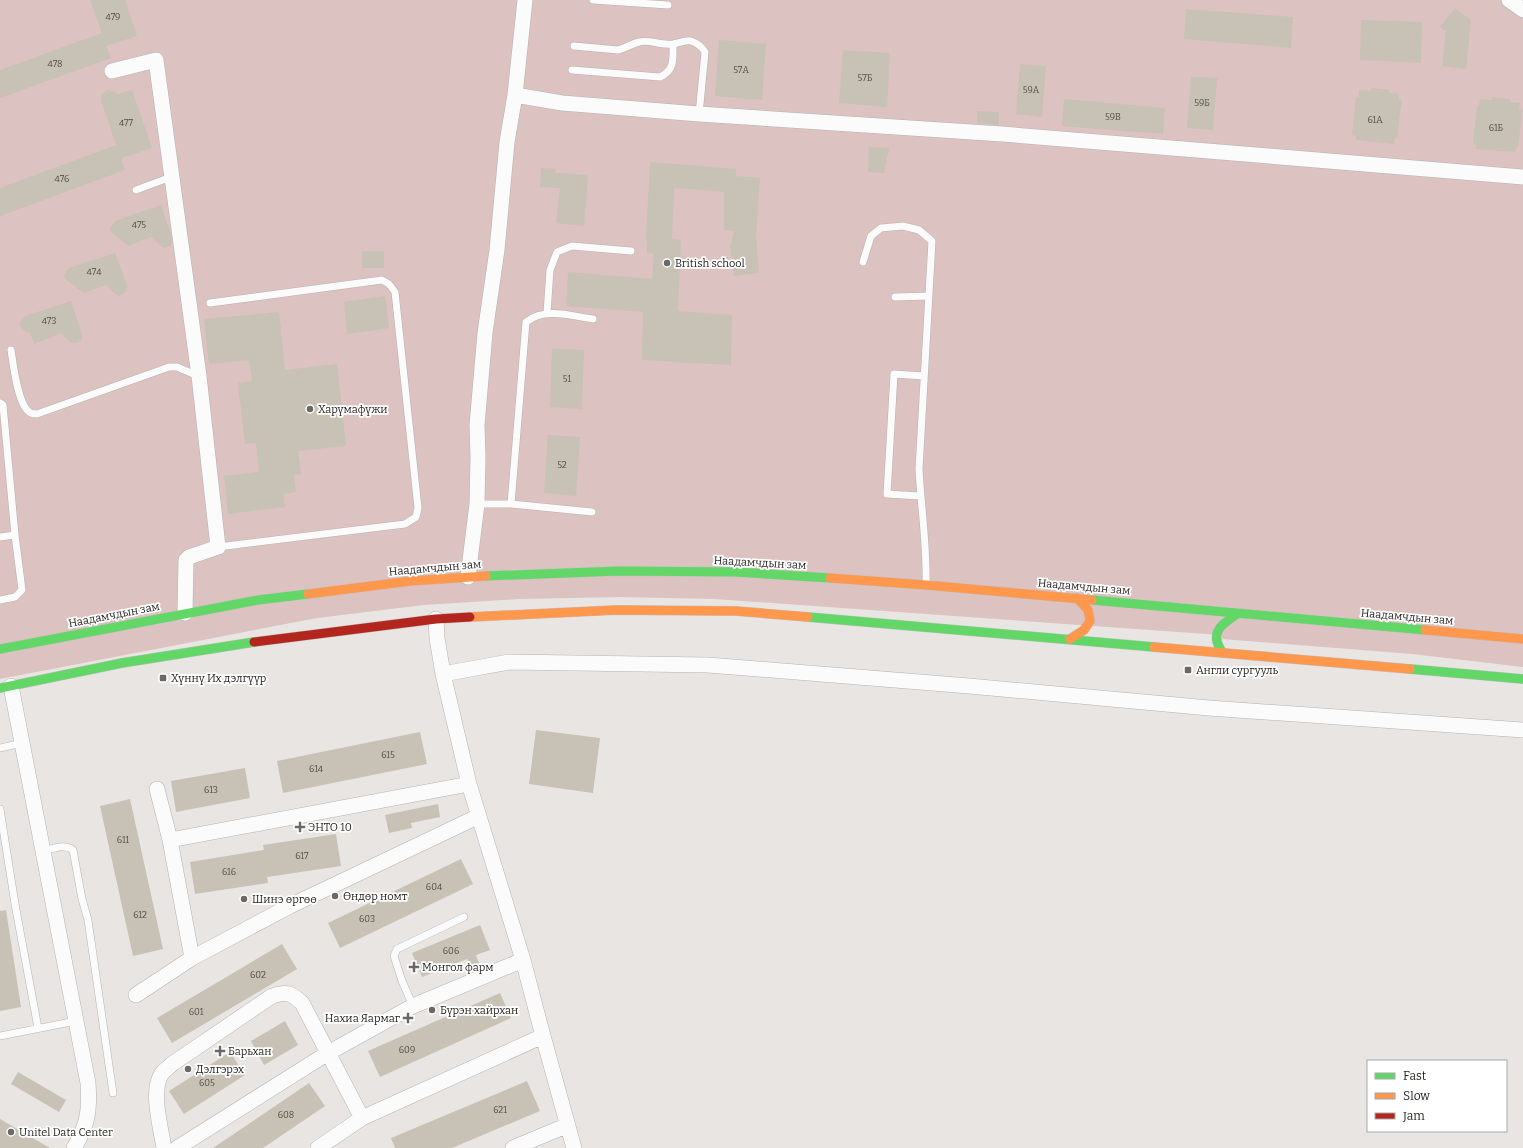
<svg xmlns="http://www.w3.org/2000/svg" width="1523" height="1148" viewBox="0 0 1523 1148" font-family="Bitter,serif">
	<rect width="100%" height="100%" fill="#e8e5e3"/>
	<!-- green -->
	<path fill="#dcc2c0" d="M0 0H1523V667L1412 654 1223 639 1221 635 715 599 620 597 519 599 424 605 317 618 0 679Z"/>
	<!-- building -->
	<path fill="#c8c1b5" d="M90 0H125L137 36 106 46 111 58 0 98V70L102 33Z
		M1455 8 1471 20 1466 69 1442 66 1446 31 1440 27Z
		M1186 9 1293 17 1291 48 1184 39Z
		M1361 20 1422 22 1421 63 1360 60Z
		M719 40 766 44 762 100 715 96Z
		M843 50 890 53 887 107 839 103Z
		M1020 64 1046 66 1042 117 1016 114Z
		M1191 77 1217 78 1213 130 1187 128Z
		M1371 88 1390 90 1389 93 1399 94V100L1402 101 1400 113 1397 138H1395L1394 144 1356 140V136L1352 135 1356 97H1359V90L1371 91Z
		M107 90 113 91 118 94 132 90 152 148 121 158 125 170 0 216V188L116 145 101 100 102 94Z
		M1492 97 1510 99V102L1520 103 1519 109H1522L1521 122 1518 147H1516L1515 152 1476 149 1477 145 1473 144 1477 106H1479L1480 99 1492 100Z
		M1064 99 1165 108 1163 134 1062 126Z
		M977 111 999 112V125L977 123Z
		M869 147 889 148 884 173 868 172Z
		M650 162 736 169V176L760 178 756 236 759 273 734 276 730 247 734 231 724 230V192L674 188 672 239 681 240 678 311 732 315 731 365 642 360 643 312 566 306 568 272 652 279 654 254 647 253V239H646Z
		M541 168 556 169 555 173 588 175 584 226 556 223 560 188 540 187Z
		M161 205 171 235 172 243 170 246 164 248 162 247 151 237 128 246 111 232 110 228 115 221Z
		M362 251H384V268H362Z
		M115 253 127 285 126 291 122 295 119 296 114 293 106 285 84 293 65 279 64 275 69 268Z
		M385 296 389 328 347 334 344 302Z
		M71 301 82 334V339L78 343H71L61 333 34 344 30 333 26 332 21 327 20 323 25 316Z
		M279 312 285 370 337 364 346 446 298 451 301 474 294 475 296 492 284 494 285 507 228 514 224 476 259 472 256 443 245 444 238 383 252 381 249 360 209 364 204 319Z
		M552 349 584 350 582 409 550 407Z
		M548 435 580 437 576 496 544 493Z
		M536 730 600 738 593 793 529 784Z
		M420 732 427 764 283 793 277 761Z
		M245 768 250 798 176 812 171 781Z
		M130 799 163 949 133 956 100 806Z
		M438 804 440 817 411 823 412 828 389 833 385 815Z
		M336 834 341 866 267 877 268 883 195 894 190 862 264 850 263 845Z
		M461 859 473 884 340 948 328 923Z
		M6 910 21 1007 0 1011V911Z
		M480 925 490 950 476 955 481 968 476 970 467 959 422 977 412 953Z
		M282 944 297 969 172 1043 157 1018Z
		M500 993 511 1018 380 1077 368 1051Z
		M285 1021 298 1045 264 1065 251 1041Z
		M230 1052 245 1075 184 1114 169 1091Z
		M18 1072 66 1100 59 1112 11 1084Z
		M527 1081 540 1111 452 1148H395L391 1138Z
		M309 1083 325 1106 263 1148H213Z
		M0 1119 50 1148H0Z"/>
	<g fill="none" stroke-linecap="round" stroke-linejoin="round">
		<defs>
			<path id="lane" d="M593 0 668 5
				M574 46 618 50C626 48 631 44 639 42 649 39 662 46 673 44 679 43 684 40 691 41 697 43 702 47 705 52L699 114
				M572 70 660 77C675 70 673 59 673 44
				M136 190 171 177
				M863 262 871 236 881 228 903 226 919 230 932 241 919 469C921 507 927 545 926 583
				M895 297 929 296
				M210 303 382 280 389 284 395 292 418 508 416 517 405 524 218 547
				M547 313 550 270 557 252 572 246 631 251
				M11 350C13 363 18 408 31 413 33 414 35 414 37 414L169 367H177L198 376
				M0 403 3 405 15 535 22 590 15 597 0 600
				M920 496 887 494 894 374 924 376
				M477 504H511L592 512
				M511 504 526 322C545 307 571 316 593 319
				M0 537 15 535
				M0 748 22 743
				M0 809 15 904 38 1028
				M43 851C53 849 64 843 73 850L82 899 88 920 113 1093
				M413 1006 402 981 394 956 397 949 464 917
				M0 1036 76 1021"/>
			<path id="street" d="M1509 0 1523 10
				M112 71 156 60 199 376 218 547 189 557 186 560 185 613
				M515 95 525 0
				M468 577 477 504 478 457 477 425 485 333 497 250 507 142 515 95 562 103 699 114 1002 134 1523 177
				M436 619 437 638 443 674 469 784 523 960 543 1036 574 1148
				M443 674 509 662 708 665 969 686 1209 708 1523 730
				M11 686 88 1083C90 1109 88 1125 74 1148
				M157 789 170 840 192 958
				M170 840 469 784
				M136 995 192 958 290 906 479 816
				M164 1148C161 1128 150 1091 162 1073 165 1070 169 1067 172 1064L272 996C287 991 291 993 302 1003L362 1118
				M177 1148 328 1053 413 1006 523 960
				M318 1148 362 1118 543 1036
				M513 1148 568 1125"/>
			<path id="fast" d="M486 576 619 571 736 572 830 578
				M1092 600 1425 630
				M808 617 1154 647
				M0 649 258 600 308 594
				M1222 652C1209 632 1221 625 1237 614
				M1410 669 1523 679
				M0 688 122 663 254 642"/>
			<path id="slow" d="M830 578 926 585 1092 600
				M308 594 411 581 486 576
				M470 617 616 610 736 611 808 617
				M1425 630 1523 639
				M1070 639 1084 630 1090 621 1088 610 1077 598
				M1154 647 1410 669"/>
			<path id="jam" d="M254 642 436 619 470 617"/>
		</defs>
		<!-- lane casing -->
		<use href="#lane" stroke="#b5b3b1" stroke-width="8"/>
		<!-- street casing -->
		<use href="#street" stroke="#b5b3b1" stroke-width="16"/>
		<!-- fast casing -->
		<use href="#fast" stroke="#c4c2c1" stroke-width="10"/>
		<!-- slow casing -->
		<use href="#slow" stroke="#c4c2c1" stroke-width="10"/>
		<!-- jam casing -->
		<use href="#jam" stroke="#c4c2c1" stroke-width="10"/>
		<!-- lane -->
		<use href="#lane" stroke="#fcfbfb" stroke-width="7"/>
		<!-- street -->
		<use href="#street" stroke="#fcfbfb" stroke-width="15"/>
		<!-- fast -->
		<use href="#fast" stroke="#63d668" stroke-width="9"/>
		<!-- slow -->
		<use href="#slow" stroke="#ff974d" stroke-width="9"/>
		<!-- jam -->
		<use href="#jam" stroke="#b3261e" stroke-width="9"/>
	</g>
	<!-- markers -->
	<g fill="#6b6967" stroke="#fff" stroke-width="1.5">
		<circle cx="667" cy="263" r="4"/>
		<circle cx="310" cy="409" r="4"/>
		<rect x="1184" y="666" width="8" height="8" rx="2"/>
		<rect x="159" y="674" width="8" height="8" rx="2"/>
		<path d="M298 821h4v4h4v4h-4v4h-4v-4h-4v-4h4z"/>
		<circle cx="335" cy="896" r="4"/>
		<circle cx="244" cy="899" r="4"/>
		<path d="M412 961h4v4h4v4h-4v4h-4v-4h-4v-4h4z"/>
		<circle cx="432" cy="1010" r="4"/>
		<path d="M406 1012h4v4h4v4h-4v4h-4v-4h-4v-4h4z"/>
		<path d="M218 1045h4v4h4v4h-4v4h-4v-4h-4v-4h4z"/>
		<circle cx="188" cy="1069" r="4"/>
		<circle cx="11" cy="1132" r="4"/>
	</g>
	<g text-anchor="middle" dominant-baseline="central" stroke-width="3.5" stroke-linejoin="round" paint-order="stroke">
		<!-- number labels -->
		<g font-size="9" fill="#504d48">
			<text x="113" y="17">479</text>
			<text x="55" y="64">478</text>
			<text x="741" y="70">57А</text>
			<text x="865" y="78">57Б</text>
			<text x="1031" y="90">59А</text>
			<text x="1202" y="103">59Б</text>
			<text x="1113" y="117">59В</text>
			<text x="1375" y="120">61А</text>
			<text x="126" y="123">477</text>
			<text x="1496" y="128">61Б</text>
			<text x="62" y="179">476</text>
			<text x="139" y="225">475</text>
			<text x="94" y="272">474</text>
			<text x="49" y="321">473</text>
			<text x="567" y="379">51</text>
			<text x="562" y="465">52</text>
			<text x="388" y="755">615</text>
			<text x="316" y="769">614</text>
			<text x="211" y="790">613</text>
			<text x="123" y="840">611</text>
			<text x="302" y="856">617</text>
			<text x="229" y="872">616</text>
			<text x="434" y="887">604</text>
			<text x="140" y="915">612</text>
			<text x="367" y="919">603</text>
			<text x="451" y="951">606</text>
			<text x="258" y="975">602</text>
			<text x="196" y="1012">601</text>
			<text x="407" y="1050">609</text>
			<text x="207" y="1083">605</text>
			<text x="500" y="1110">621</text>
			<text x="286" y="1115">608</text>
		</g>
		<!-- poi labels -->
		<g font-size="11" fill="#282624" stroke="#fff" text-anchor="start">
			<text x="675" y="263">British school</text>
			<text x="318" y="409">Харүмафүжи</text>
			<text x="1196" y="670">Англи сургууль</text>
			<text x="171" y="678">Хүннү Их дэлгүүр</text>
			<text x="308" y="827">ЭНТО 10</text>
			<text x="343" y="896">Өндөр номт</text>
			<text x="252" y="899">Шинэ өргөө</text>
			<text x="422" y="967">Монгол фарм</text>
			<text x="440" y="1010">Бүрэн хайрхан</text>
			<text x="400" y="1018" text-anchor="end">Нахиа Яармаг</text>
			<text x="228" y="1051">Барьхан</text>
			<text x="196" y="1069">Дэлгэрэх</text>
			<text x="19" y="1132">Unitel Data Center</text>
		</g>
		<!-- street labels -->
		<g font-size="11" fill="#282624" stroke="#fff">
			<text transform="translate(760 563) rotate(3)">Наадамчдын зам</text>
			<text transform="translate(435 568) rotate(-5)">Наадамчдын зам</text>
			<text transform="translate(1084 587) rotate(5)">Наадамчдын зам</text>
			<text transform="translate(114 615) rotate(-11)">Наадамчдын зам</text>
			<text transform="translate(1407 617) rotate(5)">Наадамчдын зам</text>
		</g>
	</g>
	<!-- legend -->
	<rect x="1367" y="1060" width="140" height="72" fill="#ffffff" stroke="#a9a8a7"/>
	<rect x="1375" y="1073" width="20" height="6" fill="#63d668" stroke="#a9a8a7"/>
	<text x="1403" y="1080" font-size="12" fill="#282624">Fast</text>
	<rect x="1375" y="1093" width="20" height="6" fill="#ff974d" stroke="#a9a8a7"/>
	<text x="1403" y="1100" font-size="12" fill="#282624">Slow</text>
	<rect x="1375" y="1113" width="20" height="6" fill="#b3261e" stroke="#a9a8a7"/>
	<text x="1403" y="1120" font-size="12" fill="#282624">Jam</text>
</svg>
